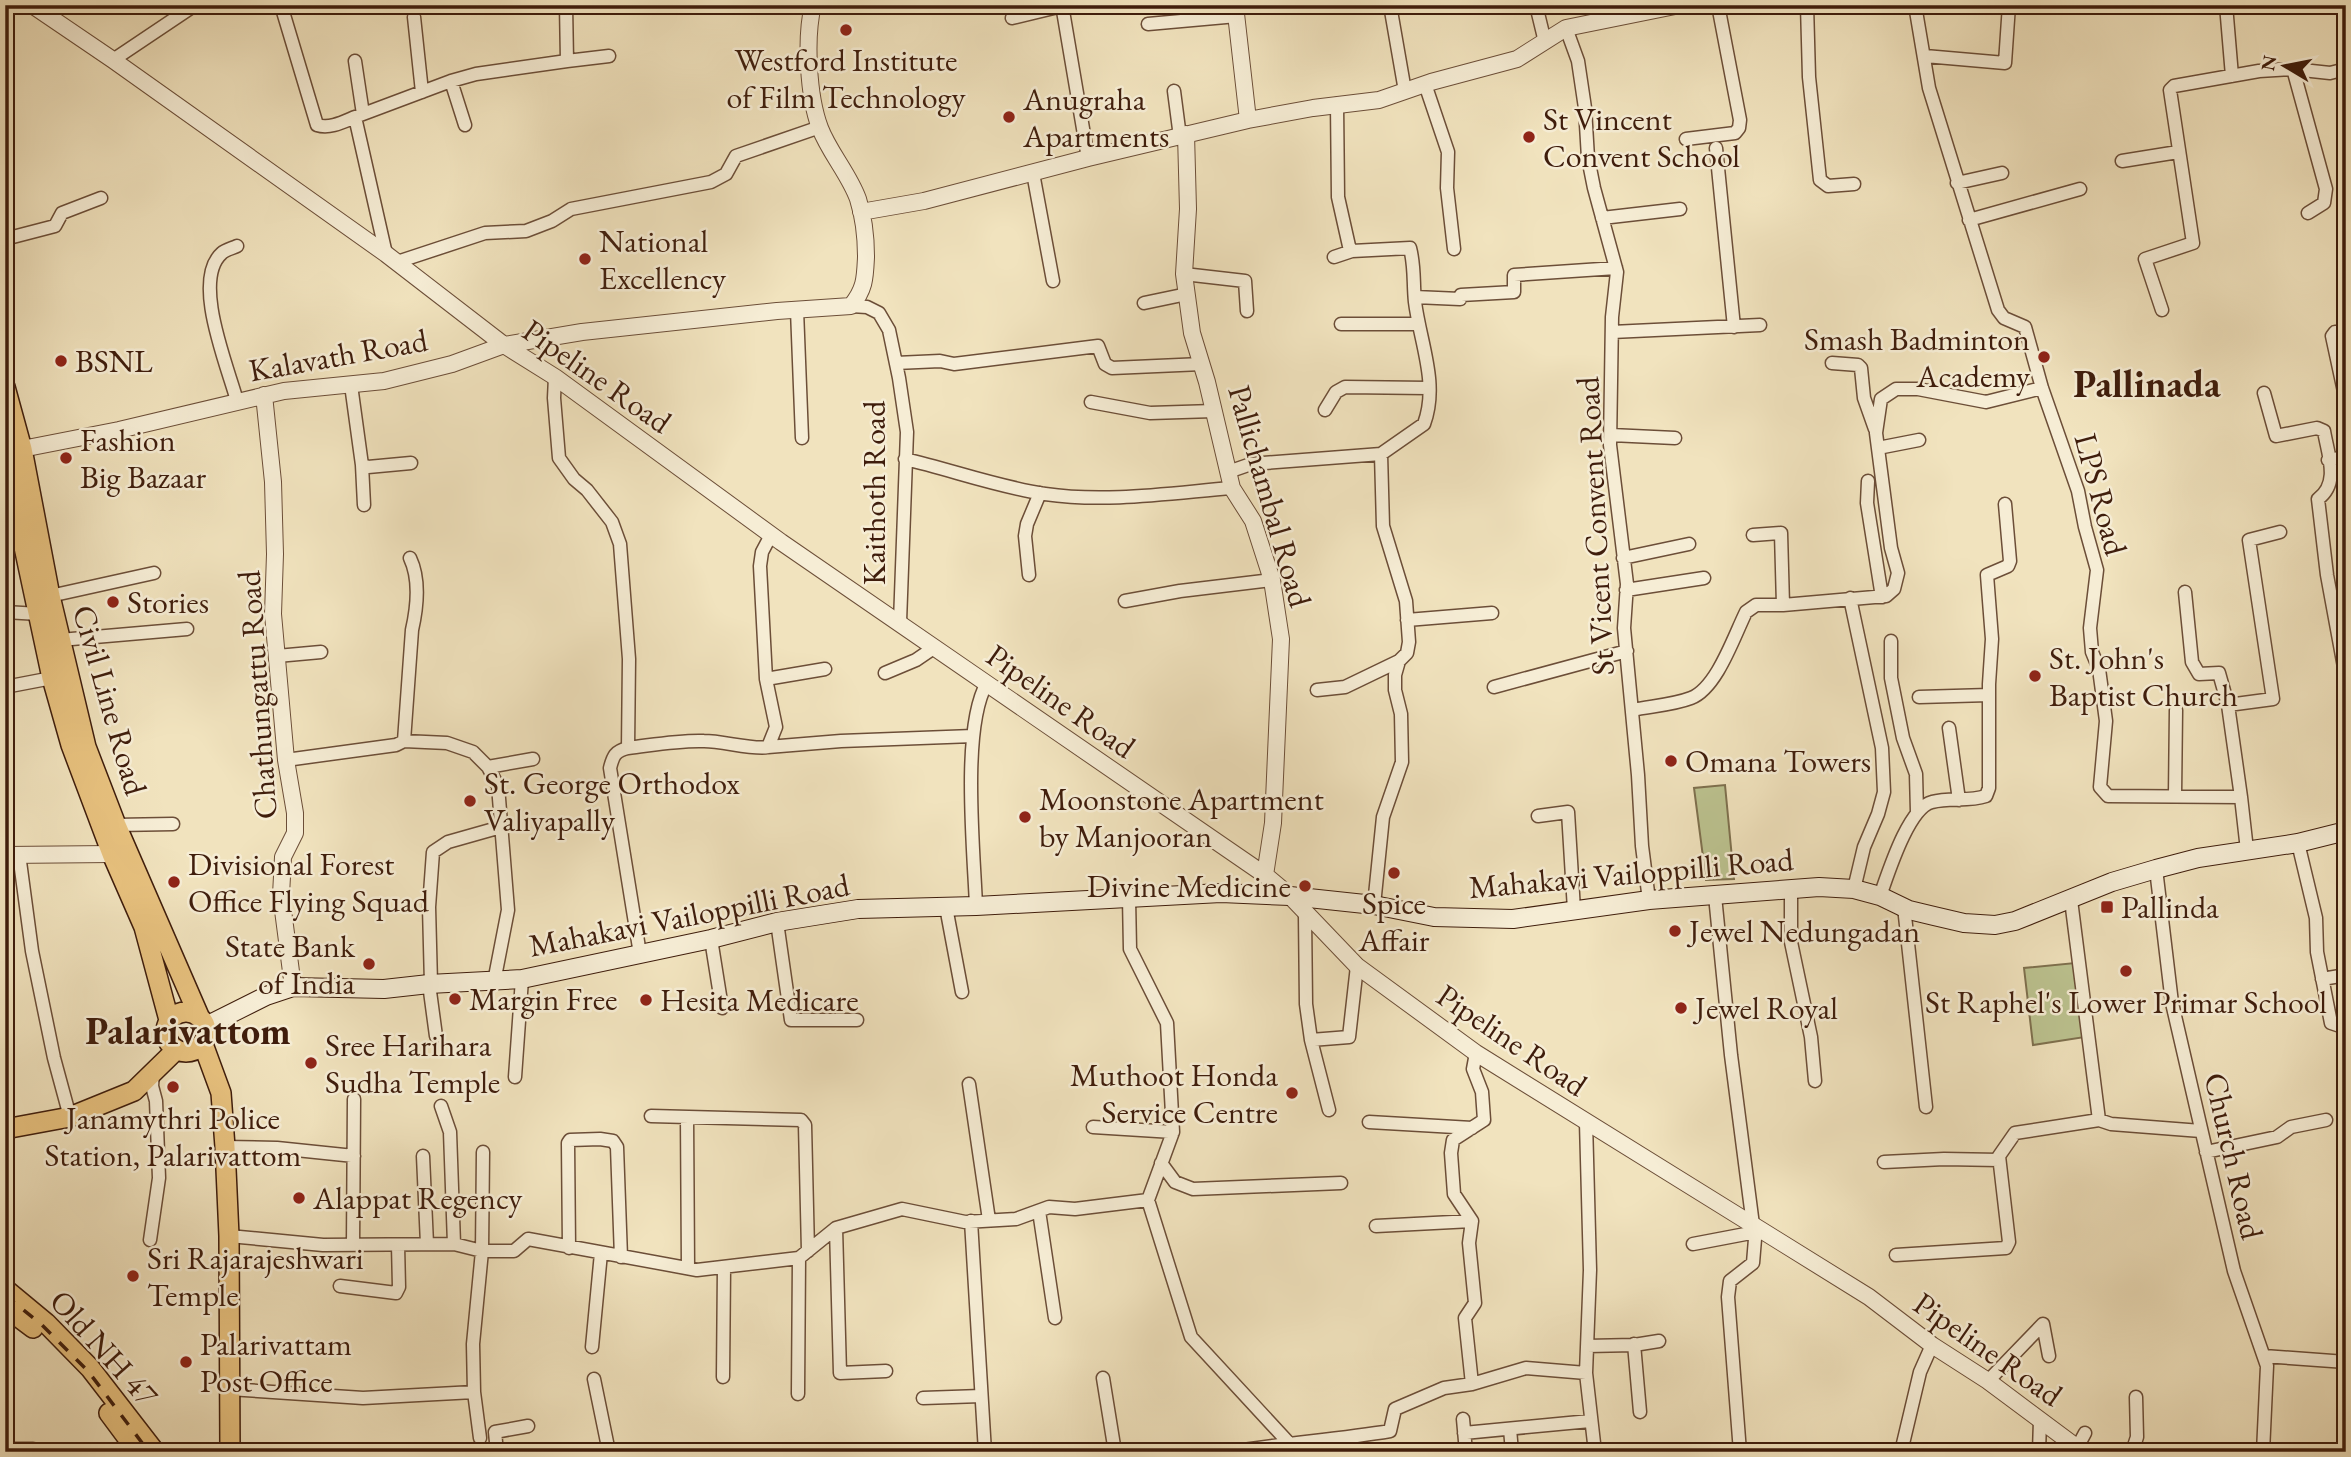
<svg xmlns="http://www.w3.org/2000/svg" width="2351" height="1457" viewBox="0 0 2351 1457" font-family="'EB Garamond',serif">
	<rect width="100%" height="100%" fill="#f1e3be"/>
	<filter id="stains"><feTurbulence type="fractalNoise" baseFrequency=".00286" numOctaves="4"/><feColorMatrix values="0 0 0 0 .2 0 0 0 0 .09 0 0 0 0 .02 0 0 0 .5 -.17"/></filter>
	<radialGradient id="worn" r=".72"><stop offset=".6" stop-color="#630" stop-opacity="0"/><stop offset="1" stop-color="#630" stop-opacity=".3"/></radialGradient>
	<!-- green -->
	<path fill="#bcc390" stroke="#7e704e" stroke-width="2" d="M1725 785 1734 879 1706 880 1694 788Z
		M2075 963 2085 1037 2033 1045 2024 968Z"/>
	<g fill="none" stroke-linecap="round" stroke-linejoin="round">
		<defs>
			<path id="minor" d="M281 5 317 125C330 129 343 122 355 117
				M1062 5 1088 158
				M1390 5 1405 91
				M1536 5 1545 42
				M1807 5 1809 77 1820 180 1828 186 1854 184
				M1915 5 1929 88 1998 310 2004 318 2025 327 2042 388 2078 491 2085 527 2097 570 2090 628 2092 652 2099 669 2106 721 2100 787 2108 796 2241 797 2247 850
				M2226 5 2232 76
				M414 17 422 92
				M1012 18 1062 6
				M1148 24 1237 16
				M1566 28 1578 61 1585 108 1588 158 1594 188 1617 272 1612 317 1610 445 1627 584 1624 628 1638 775 1642 846 1649 900
				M1925 56 2005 63 2009 5
				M113 60 195 5
				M355 61 363 114
				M567 61 609 56
				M451 81 465 125
				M1425 84 1448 152 1447 188 1454 249
				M1174 91 1180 137
				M1337 104 1338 197 1349 246 1352 251 1410 248C1415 267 1413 283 1415 302 1420 342 1439 384 1424 424L1381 454 1383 526 1406 601 1409 642 1407 653 1399 661 1395 675V690L1401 714 1402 762 1383 817 1374 905
				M1686 139 1735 133 1739 128 1740 120 1718 5
				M1716 148 1734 327
				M2122 161 2178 152
				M1033 173 1053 281
				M1957 183 2002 173
				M2308 213 2324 203 2326 189 2293 69 2330 73 2346 69
				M1602 218 1680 209
				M1969 220 2080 189
				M5 239 55 226 62 213 101 198
				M237 246C233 248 225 250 222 253 191 280 228 367 237 401
				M386 254 355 117 451 81 476 74 567 61 566 5
				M1334 257 1352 251
				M397 262 485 233 526 231 552 221 571 209 711 182 726 174 736 156 820 127
				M1184 274 1245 281 1247 311
				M1415 297 1460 299 1461 295 1514 292V275L1616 268
				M1144 303 1187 294
				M851 306 867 307 879 313 889 330 899 378 907 432 900 622
				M797 310 802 438
				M2162 310 2145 259 2193 243 2170 90 2174 86 2259 71 2293 69
				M1341 324H1418
				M1612 332 1760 325
				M2346 333 2335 332 2332 336 2346 401
				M896 363 940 361 954 364 1098 346 1105 364 1112 368 1202 364
				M1832 363 1858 365 1861 368 1864 398 1875 429
				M555 377 554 398 559 458 574 479 587 490 612 522 620 544 629 659 628 748C615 751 613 756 610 768L640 954
				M351 385 362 465 368 467 411 463
				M2264 393 2276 436 2317 428 2324 431C2328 455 2340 483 2318 499L2327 575 2346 678
				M1091 402 1150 413 1214 411
				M1325 410 1336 392 1345 387 1428 388
				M1611 435 1675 438
				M1878 448 1919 440
				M905 459C952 470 998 487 1045 494 1106 503 1171 493 1232 488
				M2328 460 2346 457
				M362 465 364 505
				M1228 472 1251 464 1381 454
				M1868 481 1867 503 1882 597
				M1753 535 1781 533 1783 605
				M1623 558 1689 544
				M1029 575 1025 536 1027 524 1040 493
				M1626 590 1704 578
				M2185 592 2192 662 2199 674 2219 673 2228 705
				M50 596 154 573
				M1850 598 1882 748 1884 792 1878 814 1864 847 1854 889
				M1125 601 1180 591 1272 580
				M5 612 39 614
				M1407 620 1492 613
				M60 640 187 629
				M1891 641V678L1903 738 1916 774 1917 812
				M277 656 321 652
				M885 673 916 660 935 647
				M766 679 760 566 762 552 771 535
				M5 687 52 678
				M1494 687 1627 651
				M1317 690 1345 687 1399 661
				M1919 697 1989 695
				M1632 710C1651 706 1673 705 1691 698 1717 688 1734 636 1746 612L1756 605H1783L1886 596 1894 589 1898 573 1891 548 1876 433 1881 399 1896 389H1918L1986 402 2042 388
				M1949 728 1959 800
				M404 741 412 630C417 608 420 579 410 558
				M768 747 841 741 973 736
				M628 748C653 745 678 740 704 741 723 741 753 750 768 747L776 727 766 679 825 669
				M286 760 396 745 404 741 447 743 473 752 488 767 498 786 508 910 494 982
				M488 767 533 759
				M2175 796 2176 710
				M2241 797 2228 705 2273 699 2249 540 2280 532
				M1538 816 1568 812 1574 910
				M116 825 173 824
				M2298 843 2316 918 2317 952 2331 1023 2346 1028
				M19 854 32 951 54 1058 70 1117
				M2156 869 2172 1003 2234 1271 2267 1366 2263 1452
				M1791 889V942L1811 1037 1815 1081
				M1715 896 1731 1055 1753 1225
				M1880 896C1888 874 1908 808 1932 802 1949 797 1968 802 1986 796L1989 788V684L1992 639 1987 575 2008 566 2010 561 2005 504
				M1129 898 1130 949 1167 1023 1173 1132 1148 1200 1191 1337 1288 1442 1292 1452
				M2071 900 2099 1120
				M976 906C974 852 961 727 987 683
				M946 907 962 992
				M1904 907 1926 1107
				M1305 915 1306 1004 1311 1040
				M777 922 791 1020H857
				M711 939 722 1008
				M2322 979 2346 975
				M429 984 436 1036
				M431 984 429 907 433 852 448 842 501 827
				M515 1077 522 979
				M969 1084 989 1220
				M441 1106 450 1132 454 1244
				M1329 1110 1311 1040 1349 1037 1357 966
				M651 1116 801 1120 805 1125 808 1251
				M687 1117 688 1268
				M1369 1122 1472 1128
				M1586 1122 1590 1270 1586 1373 1595 1452
				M1093 1127 1173 1132
				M225 1147 277 1148 354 1156
				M2206 1152 2277 1137 2291 1127 2326 1120
				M423 1156 427 1244
				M1884 1162 1944 1159 1999 1160
				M1161 1163 1175 1182 1193 1189 1341 1183
				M1039 1211 1055 1318
				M971 1221 985 1452
				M1376 1226 1472 1221
				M836 1228 840 1373 886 1371
				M229 1236 323 1245 454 1244 482 1251H514L528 1239 697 1270 799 1258 836 1228 902 1209 965 1222 1016 1219 1049 1207 1075 1209 1148 1200
				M150 1240 159 1178 156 1101 152 1086 153 1072
				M1693 1244 1756 1232
				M353 1245 354 1099
				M569 1248 568 1143 570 1140 600 1139 613 1141 617 1147 621 1257
				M1896 1255 2006 1248 2009 1242 1999 1156 2015 1133 2099 1120 2111 1124 2201 1131
				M340 1286 396 1293 399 1287 398 1245
				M1634 1344 1640 1412
				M1587 1346 1634 1345 1659 1341
				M592 1347 601 1253
				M2264 1356 2346 1362
				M723 1377 724 1267
				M1103 1378 1115 1452
				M594 1379 609 1452
				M1988 1381 2043 1324 2049 1356
				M1472 1384 1465 1318 1475 1303 1469 1243 1472 1221 1454 1194 1451 1153 1453 1140 1484 1120 1482 1092 1473 1069 1476 1053
				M229 1389 363 1398 474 1392 473 1344 482 1251 483 1152
				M474 1392 480 1438
				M798 1394 799 1258
				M923 1398 981 1396
				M1463 1419 1466 1452
				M1510 1429 1512 1452
				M1464 1433 1590 1421
				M2077 1448 2085 1433
				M5 1449H33
				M497 1452 495 1432 528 1426
				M1230 1452C1283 1443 1337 1440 1390 1431L1395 1409 1444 1388 1472 1384 1526 1368 1586 1373
				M1740 1452 1728 1297 1730 1281 1753 1263 1756 1227
				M1901 1452 1920 1372 1932 1345
				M2039 1452 2040 1420
				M2132 1452 2137 1437 2136 1397"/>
			<path id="tertiary" d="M32 5 113 60 386 254 504 345 555 377 781 542 1265 875 1290 896 1357 966 1476 1053 1869 1297 1932 1345 1988 1381 2083 1452
				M1235 5 1248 120
				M1186 134 1188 209 1184 274 1192 333 1207 382 1232 488 1253 521 1272 580 1281 639 1273 823 1265 875
				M861 212 924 201 1088 158 1248 120 1313 108 1379 100 1431 82 1517 59 1566 28 1680 5
				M264 395 273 482 275 554 273 614 286 760 295 813V833L283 857 281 895 293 987
				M22 449 119 430 284 391 384 381 452 364 504 345 582 332 777 311 851 306C865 289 865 278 866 257 866 236 864 218 858 199 849 174 829 152 820 128 808 96 805 38 813 5
				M5 855 112 854"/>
			<path id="secondary" d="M206 1026 266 996 293 987 384 989 429 984 522 979 711 939 777 922 858 909 976 906 1221 893 1290 896 1374 905 1434 917 1513 919 1649 900 1819 887 1854 889 1880 896 1909 910 1934 916 1964 923 1995 925 2015 921 2112 882 2156 869 2198 858 2298 843 2346 831"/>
			<path id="primary" d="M5 387 22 449 50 596 86 747 116 825 199 1016
				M5 458 52 678 71 745 112 854 144 927 169 1020
				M166 1032a20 20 0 1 1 40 0a20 20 0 1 1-40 0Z
				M203 1044 221 1093 225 1147 229 1236 230 1452
				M5 1129 70 1117 134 1091 176 1050
				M5 1289 46 1323 90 1368 155 1452
				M5 1307 33 1328
				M109 1413 138 1452"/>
		</defs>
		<!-- minor casing -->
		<use href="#minor" stroke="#6c4e38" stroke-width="15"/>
		<!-- tertiary casing -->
		<use href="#tertiary" stroke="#6c4e38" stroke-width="18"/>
		<!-- secondary casing -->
		<use href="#secondary" stroke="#3f1d0c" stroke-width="20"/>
		<!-- primary casing -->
		<use href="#primary" stroke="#3f1d0c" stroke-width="22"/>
		<!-- minor -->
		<use href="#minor" stroke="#f6edd5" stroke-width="12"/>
		<!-- tertiary -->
		<use href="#tertiary" stroke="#f6edd5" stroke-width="16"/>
		<!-- secondary -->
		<use href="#secondary" stroke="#f6edd5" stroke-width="18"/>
		<!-- primary -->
		<use href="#primary" stroke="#e8c27f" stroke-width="19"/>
		<!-- rail -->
		<path stroke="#3f1d0c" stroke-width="3.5" stroke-dasharray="12 12" stroke-linecap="butt" d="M5 1295 42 1325 88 1371 149 1452"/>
	</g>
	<!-- markers -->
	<g fill="#8f2418" stroke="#f6edd5" stroke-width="2.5">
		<circle cx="846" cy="30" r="7"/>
		<circle cx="1009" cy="117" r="7"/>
		<circle cx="1529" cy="137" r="7"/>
		<circle cx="585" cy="259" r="7"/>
		<circle cx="2044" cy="357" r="7"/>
		<circle cx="61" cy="361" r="7"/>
		<circle cx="66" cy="458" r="7"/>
		<circle cx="113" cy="602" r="7"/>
		<circle cx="2035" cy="676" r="7"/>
		<circle cx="1671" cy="761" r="7"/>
		<circle cx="470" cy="801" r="7"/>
		<circle cx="1025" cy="817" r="7"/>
		<circle cx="1394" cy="873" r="7"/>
		<circle cx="174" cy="882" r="7"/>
		<circle cx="1305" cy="886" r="7"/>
		<rect x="2100" y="900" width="14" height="14" rx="3.5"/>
		<circle cx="1675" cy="931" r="7"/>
		<circle cx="369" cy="964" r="7"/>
		<circle cx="2126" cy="971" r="7"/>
		<circle cx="455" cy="999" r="7"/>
		<circle cx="646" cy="1000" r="7"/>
		<circle cx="1681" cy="1008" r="7"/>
		<circle cx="311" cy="1063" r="7"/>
		<circle cx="173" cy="1087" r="7"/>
		<circle cx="1292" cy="1093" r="7"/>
		<circle cx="299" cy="1198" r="7"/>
		<circle cx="133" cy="1276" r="7"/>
		<circle cx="186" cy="1362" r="7"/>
	</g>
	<g text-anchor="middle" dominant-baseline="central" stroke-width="5" stroke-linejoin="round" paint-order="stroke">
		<!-- poi labels -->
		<g font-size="32" fill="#3f1d0c" stroke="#f6edd5" text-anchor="start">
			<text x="846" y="60" text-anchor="middle">Westford Institute<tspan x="846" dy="37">of Film Technology</tspan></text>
			<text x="1023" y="99">Anugraha<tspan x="1023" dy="37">Apartments</tspan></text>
			<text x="1543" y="119">St Vincent<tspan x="1543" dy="37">Convent School</tspan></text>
			<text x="599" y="241">National<tspan x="599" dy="37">Excellency</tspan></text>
			<text x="2030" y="339" text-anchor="end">Smash Badminton<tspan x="2030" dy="37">Academy</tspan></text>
			<text x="75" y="361">BSNL</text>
			<text x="80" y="440">Fashion<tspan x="80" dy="37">Big Bazaar</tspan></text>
			<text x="127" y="602">Stories</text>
			<text x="2049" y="658">St. John's<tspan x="2049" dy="37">Baptist Church</tspan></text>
			<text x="1685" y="761">Omana Towers</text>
			<text x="484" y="783">St. George Orthodox<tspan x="484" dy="37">Valiyapally</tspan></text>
			<text x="1039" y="799">Moonstone Apartment<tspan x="1039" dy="37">by Manjooran</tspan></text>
			<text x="188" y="864">Divisional Forest<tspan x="188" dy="37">Office Flying Squad</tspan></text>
			<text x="1291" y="886" text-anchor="end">Divine Medicine</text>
			<text x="1394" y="903" text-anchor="middle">Spice<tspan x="1394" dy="37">Affair</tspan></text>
			<text x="2121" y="907">Pallinda</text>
			<text x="1689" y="931">Jewel Nedungadan</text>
			<text x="355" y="946" text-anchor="end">State Bank<tspan x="355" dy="37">of India</tspan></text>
			<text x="469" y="999">Margin Free</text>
			<text x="660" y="1000">Hesita Medicare</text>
			<text x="2126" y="1002" text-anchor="middle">St Raphel's Lower Primar School</text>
			<text x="1695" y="1008">Jewel Royal</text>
			<text x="325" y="1045">Sree Harihara<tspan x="325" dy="37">Sudha Temple</tspan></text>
			<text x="1278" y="1075" text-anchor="end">Muthoot Honda<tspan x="1278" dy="37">Service Centre</tspan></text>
			<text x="173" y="1118" text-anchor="middle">Janamythri Police<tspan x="173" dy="37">Station, Palarivattom</tspan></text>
			<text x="313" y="1198">Alappat Regency</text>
			<text x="147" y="1258">Sri Rajarajeshwari<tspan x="147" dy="37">Temple</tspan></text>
			<text x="200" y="1344">Palarivattam<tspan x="200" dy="37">Post Office</tspan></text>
		</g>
		<!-- street labels -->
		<g font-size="32" fill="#3f1d0c" stroke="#f6edd5">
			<text transform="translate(338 355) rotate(-10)">Kalavath Road</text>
			<text transform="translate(597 376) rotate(35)">Pipeline Road</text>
			<text transform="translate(874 493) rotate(-90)">Kaithoth Road</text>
			<text transform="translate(2101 494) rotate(75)">LPS Road</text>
			<text transform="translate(1270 496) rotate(74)">Pallichambal Road</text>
			<text transform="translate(1595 526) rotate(-93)">St Vicent Convent Road</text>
			<text transform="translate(257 695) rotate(-94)">Chathungattu Road</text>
			<text transform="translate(110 700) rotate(74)">Civil Line Road</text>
			<text transform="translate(1061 701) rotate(35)">Pipeline Road</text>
			<text transform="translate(1631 873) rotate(-5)">Mahakavi Vailoppilli Road</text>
			<text transform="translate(689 915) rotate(-11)">Mahakavi Vailoppilli Road</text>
			<text transform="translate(1512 1040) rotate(34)">Pipeline Road</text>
			<text transform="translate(2234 1156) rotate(77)">Church Road</text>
			<text transform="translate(104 1348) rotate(48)">Old NH 47</text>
			<text transform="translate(1988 1349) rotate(35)">Pipeline Road</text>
		</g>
		<!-- district labels -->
		<g font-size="38" font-weight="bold" fill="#3f1d0c" stroke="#f6edd5">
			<text x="2147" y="383">Pallinada</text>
			<text x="188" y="1030">Palarivattom</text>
		</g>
	</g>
	<!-- margin -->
	<rect width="2351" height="1457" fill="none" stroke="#f1e3be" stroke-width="28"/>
	<rect x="7" y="7" width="2337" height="1443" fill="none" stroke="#3f1d0c" stroke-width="3.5"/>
	<rect x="14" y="14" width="2323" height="1429" fill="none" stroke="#3f1d0c" stroke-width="2"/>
	<!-- north arrow -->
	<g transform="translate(2285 66) rotate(280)" stroke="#f6edd5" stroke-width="5" paint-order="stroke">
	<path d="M0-5L12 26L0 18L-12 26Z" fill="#3f1d0c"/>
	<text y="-10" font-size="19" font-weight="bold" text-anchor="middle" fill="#3f1d0c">N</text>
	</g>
	<rect width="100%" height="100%" filter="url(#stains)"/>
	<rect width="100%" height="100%" fill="url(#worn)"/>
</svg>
